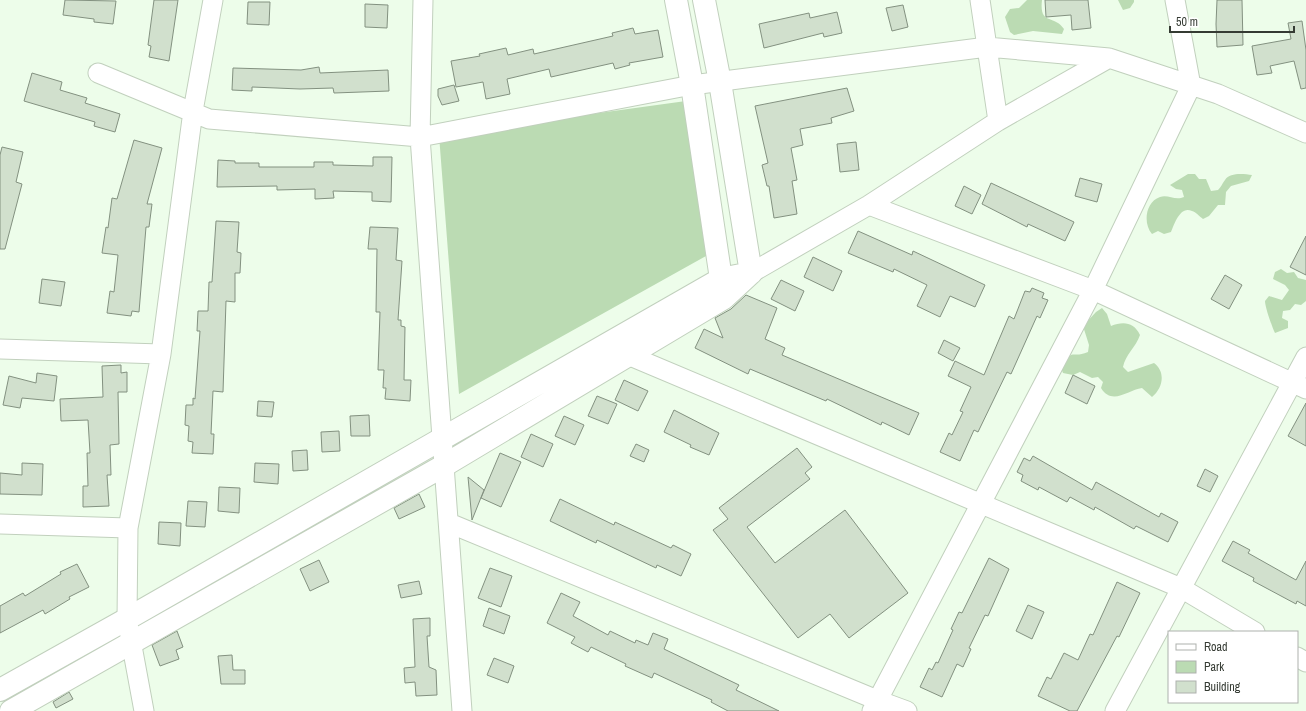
<svg xmlns="http://www.w3.org/2000/svg" width="1306" height="711" viewBox="0 0 1306 711" font-family="'Archivo Narrow',sans-serif">
	<rect width="100%" height="100%" fill="#edfdea"/>
	<!-- green -->
	<path fill="#bbdbb3" d="M1027 0H1042C1039 26 1054 14 1064 29L1062 34 1033 31 1014 35 1010 32 1005 17 1010 9 1019 8Z
		M1118 0H1134V2L1130 8 1123 10Z
		M686 101 706 256 459 394 439 135Z
		M1188 174H1195L1199 179H1206L1211 191 1218 190C1221 187 1222 184 1225 180 1230 172 1244 174 1252 175L1249 181 1231 186 1226 192 1225 205H1218L1209 216 1203 219C1199 216 1196 212 1192 211 1180 205 1174 225 1171 232L1164 234 1158 231 1152 234C1143 224 1145 202 1160 197 1168 194 1175 201 1184 197L1182 190 1176 189 1170 185Z
		M1281 269 1287 273 1294 272 1298 278 1306 280V301L1301 305 1295 304 1290 310 1283 311 1282 318 1288 321V328L1275 333C1272 327 1265 307 1265 301L1269 296 1282 300 1289 290 1285 285 1273 279 1275 272Z
		M1102 308 1107 314 1111 326C1123 321 1134 322 1140 335 1136 347 1125 355 1123 367L1128 372 1154 363C1166 372 1163 388 1152 397L1142 388C1128 390 1112 406 1101 388L1103 382 1098 377 1092 378 1080 372 1073 375 1063 373 1060 366C1074 347 1072 359 1088 352L1089 345 1083 326 1096 312Z"/>
	<!-- building -->
	<path fill="#d1e0cd" stroke="#839180" d="M65 0 116 1 113 24 94 22V19L63 15Z
		M154 0H178L169 61 149 57 151 46 148 45Z
		M1045 0H1088L1091 28 1072 30 1071 15 1046 17Z
		M1217 0H1242L1243 45 1217 47 1216 24Z
		M248 2H270L269 25 247 24Z
		M365 4 388 5 387 28 365 27Z
		M903 5 908 27 892 31 886 8Z
		M837 12 842 33 824 37 823 33 764 48 759 24 809 13 810 18Z
		M1302 21 1306 50V88L1301 89 1294 61 1270 66 1272 73 1257 75 1252 46 1291 39 1288 23Z
		M633 28 635 34 658 30 663 57 629 63 630 65 615 69 613 63 551 77 549 69 507 79 510 94 486 99 483 82 456 87 451 61 480 56 479 54 506 48 508 55 533 49 534 54 613 36 612 33Z
		M319 67 320 73 388 70 389 91 334 93 333 88 300 89 252 87V91L232 90 233 68 301 70Z
		M32 73 62 82 60 90 87 98 85 103 120 114 115 132 94 126 95 122 24 101Z
		M454 85 459 101 442 105 438 96V89Z
		M847 88 854 111 831 118 832 123 800 129 803 145 791 148 797 180 792 181 797 214 774 218 769 186H767L762 165 768 163 755 106Z
		M134 140 162 148 147 204H152L149 227H146L139 312 132 311 131 316 107 313 110 291 114 292 118 255 102 253 106 227 108 228 112 198 117 199Z
		M856 142 859 170 840 172 837 144Z
		M2 147 23 152 16 182 22 184 5 249H0V155Z
		M373 157H392L391 202 372 201V192L333 191 334 198 315 199V189L277 190V186L217 187 218 160 235 161V163H259V167H314V162H333V165L373 166Z
		M1080 178 1102 184 1097 202 1075 196Z
		M991 183 1074 222 1065 241 1028 224 1027 227 982 204Z
		M964 186 981 195 972 214 955 206Z
		M216 221 239 222 237 252 241 253 240 273H235V302L226 301 223 392 213 391 211 434H214L213 454 192 453 193 442 188 441 189 426 185 425 186 405H193V398L195 399 200 331H197L198 311H208L209 282H212Z
		M370 227 398 228 396 260 402 261 398 320H401V326L405 327 404 380H411L410 401 385 399 386 388H383L384 370H378L380 312H376L377 249H368Z
		M858 231 912 255 913 251 985 285 975 307 950 296 940 317 917 306 927 285 894 269 893 272 848 253Z
		M1306 236V275L1290 267Z
		M813 257 842 271 833 291 804 277Z
		M1225 275 1242 285 1229 309 1211 299Z
		M42 279 65 282 61 306 39 303Z
		M781 280 804 291 795 311 771 299Z
		M1032 288 1044 293 1042 298 1048 300 1040 318 1037 316 1011 374 1007 372 978 432 974 430 960 461 940 452 949 433 952 435 963 412 960 411 971 387 948 376 955 361 984 375 1009 316 1014 319 1025 291 1030 292Z
		M746 295 777 308 765 339 785 348 782 355 919 413 909 435 882 422 881 425 827 399 826 401 750 369 748 374 695 348 704 329 723 338 715 318 731 309Z
		M944 340 960 348 953 361 938 353Z
		M121 365V373L127 372V392H118L119 444 110 445 111 475H107L109 506 83 507V486H88L87 453H90L88 420 61 421 60 399 103 397 102 366Z
		M37 373 57 376 54 401 22 398 20 408 3 405 9 376 36 383Z
		M1073 375 1095 386 1087 404 1065 393Z
		M624 380 648 391 638 411 615 400Z
		M597 396 617 404 608 424 588 416Z
		M258 401 274 402 272 417 257 416Z
		M1306 403V446L1288 436Z
		M674 410 719 433 709 455 690 447 691 445 664 432Z
		M369 415 370 436H351L350 416Z
		M564 416 584 425 575 445 555 436Z
		M339 431 340 451 322 452 321 432Z
		M531 434 553 444 543 467 521 457Z
		M636 444 649 450 644 462 630 456Z
		M797 448 812 467 805 473 810 479 747 527 775 563 845 510 908 593 849 638 830 614 798 638 713 530 728 519 719 508Z
		M307 450 308 470 293 471 292 451Z
		M500 453 521 462 501 507 481 498Z
		M1033 456 1092 490 1096 482 1159 517 1161 513 1178 522 1168 542 1136 526 1134 529 1095 507 1094 510 1070 497 1067 502 1039 487 1038 490 1021 481 1023 475 1017 472 1024 458 1030 461Z
		M22 463 43 464 42 495 0 494V473L22 475Z
		M255 463 279 464 278 484 254 482Z
		M1205 469 1218 476 1210 492 1197 486Z
		M468 477 484 490 472 520Z
		M219 487 240 488 239 513 218 511Z
		M419 494 425 507 399 519 394 508Z
		M560 499 614 525 615 522 671 548 673 545 691 554 681 576 657 565 656 568 597 540 596 543 550 521Z
		M188 501 207 502 205 527 186 526Z
		M159 522 181 523 180 546 158 544Z
		M1233 541 1250 550 1248 553 1296 580 1306 561V606L1297 601 1296 604 1253 581 1254 578 1222 561Z
		M989 558 1009 569 988 616 985 615 969 648 971 649 963 667 957 664 942 697 920 687 929 668 932 670 936 662 938 663 953 630 951 629 959 612 962 613Z
		M319 560 329 582 310 591 300 569Z
		M77 564 89 587 69 597 70 599 45 614 43 610 0 633V606L23 593 25 596 61 574 60 572Z
		M490 568 512 576 501 607 478 598Z
		M419 581 422 594 401 598 398 585Z
		M1117 582 1140 593 1119 637 1117 636 1077 711H1070L1038 696 1047 677 1051 679 1064 653 1078 660 1090 634 1093 635Z
		M561 593 580 602 573 616 608 635 610 631 635 643 636 640 648 645 653 633 668 639 664 649 739 685 736 690 779 711H728L711 702 712 700 654 673 652 678 625 666 626 664 591 647 588 652 571 643 575 637 547 623Z
		M1028 605 1044 612 1032 639 1016 631Z
		M489 608 510 616 504 634 483 626Z
		M430 618V636H427L429 667 436 670 437 695 416 696 415 682 405 683 404 668 415 667 413 619Z
		M177 631 183 647 176 650 179 659 160 666 152 645Z
		M232 655 233 670H245V684H221L218 656Z
		M494 658 514 666 508 683 487 675Z
		M69 692 73 699 56 708 53 702Z"/>
	<g fill="none" stroke-linecap="round" stroke-linejoin="round">
		<defs>
			<path id="street" d="M423 0 420 137 462 711
				M980 0 998 121
				M98 73 209 119 420 137 692 85 987 47 1109 58 1218 94 1306 133
				M869 205 1093 290 1306 389
				M751 273 869 205 998 121 1109 58
				M0 349 161 354
				M616 350 1181 588 1255 632
				M449 523 877 700 907 711
				M0 524 128 528
				M1297 657 1306 662
				M144 711 127 619 128 528 161 354 193 111 213 0
				M872 711 1093 290 1191 86 1175 0
				M1115 711 1306 357"/>
			<path id="secondary" d="M676 0 692 85 721 279V293
				M704 0 720 82 751 273
				M0 690 127 619 721 279 751 273
				M11 711 445 465 724 298 751 273"/>
		</defs>
		<!-- street casing -->
		<use href="#street" stroke="#c1d0bd" stroke-width="21"/>
		<!-- secondary casing -->
		<use href="#secondary" stroke="#c1d0bd" stroke-width="24"/>
		<!-- street -->
		<use href="#street" stroke="#fff" stroke-width="19"/>
		<!-- secondary -->
		<use href="#secondary" stroke="#fff" stroke-width="22"/>
	</g>
	<!-- legend -->
	<rect x="1168" y="631" width="130" height="72" fill="#ffffff" stroke="#aeb1ad"/>
	<rect x="1176" y="644" width="20" height="6" fill="#ffffff" stroke="#aeb1ad"/>
	<text x="1204" y="651" font-size="12" fill="#353b33">Road</text>
	<rect x="1176" y="661" width="20" height="12" fill="#bbdbb3" stroke="#aeb1ad"/>
	<text x="1204" y="671" font-size="12" fill="#353b33">Park</text>
	<rect x="1176" y="681" width="20" height="12" fill="#d1e0cd" stroke="#aeb1ad"/>
	<text x="1204" y="691" font-size="12" fill="#353b33">Building</text>
	<!-- scale -->
	<path d="M1170 26v6h124v-6" fill="none" stroke="#353b33" stroke-width="2"/>
	<text x="1176" y="26" font-size="12" fill="#353b33" stroke="#ffffff" stroke-width="3" paint-order="stroke">50 m</text>
</svg>
